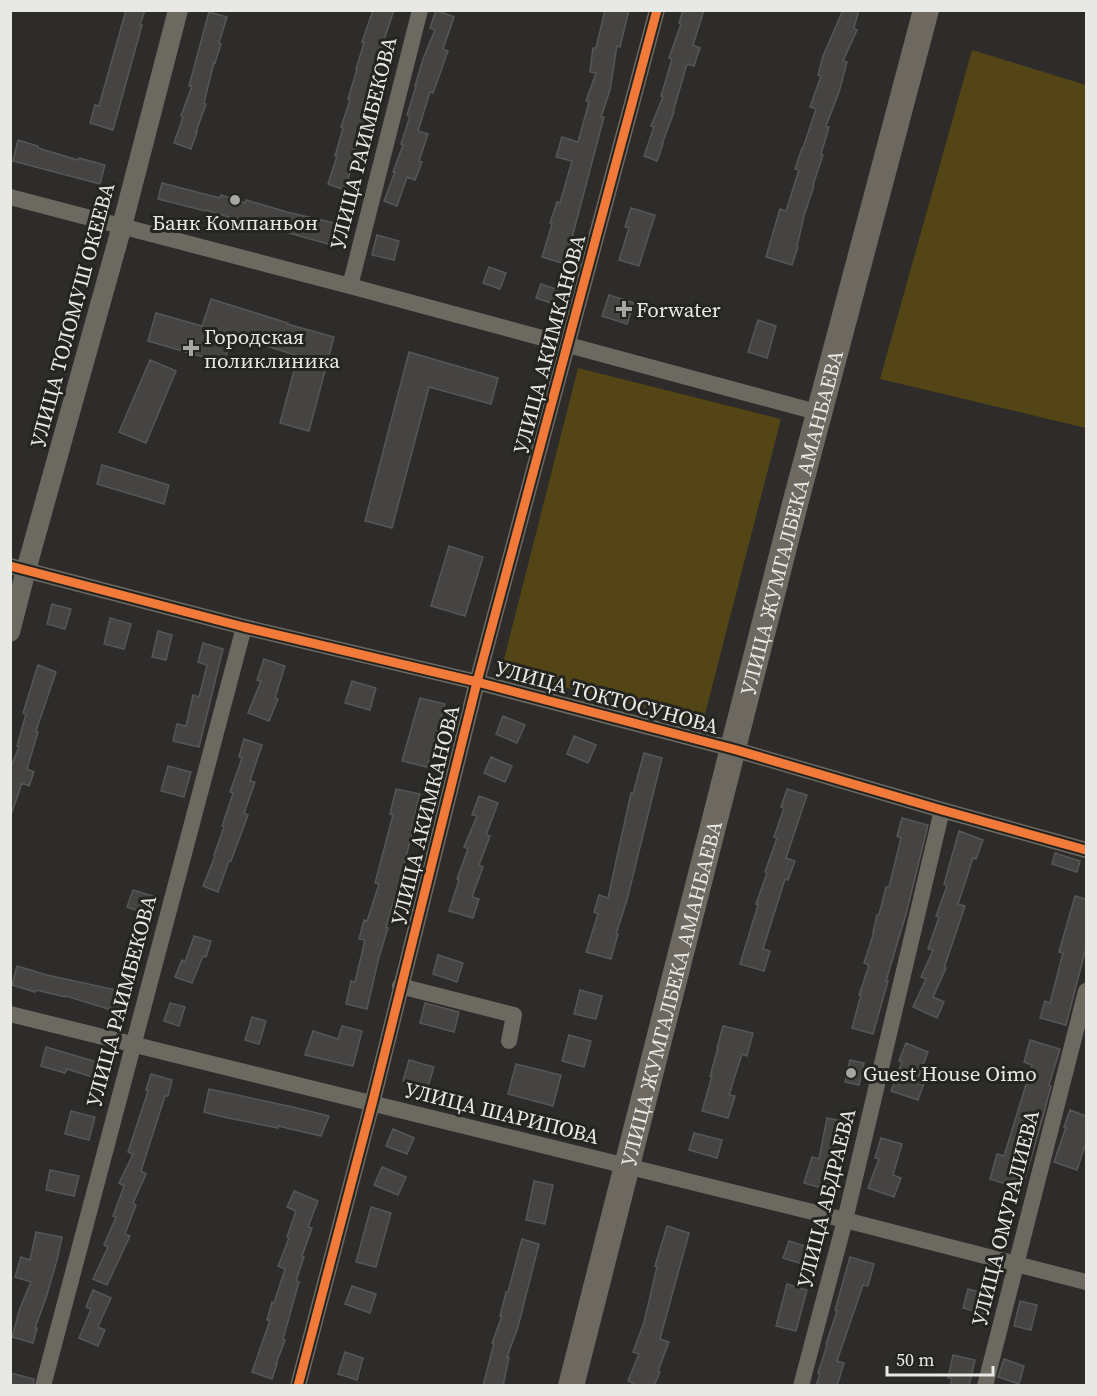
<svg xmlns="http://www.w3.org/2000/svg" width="1097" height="1396" viewBox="0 0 1097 1396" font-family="'Source Serif 4',serif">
	<rect width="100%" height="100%" fill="#2d2c2b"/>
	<!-- green -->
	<path fill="#534515" d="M972 50 1086 85V428L880 379Z
		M578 368 781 419 703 722 501 671Z"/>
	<!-- building -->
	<path fill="#454443" stroke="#575655" stroke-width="1.5" d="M126 10H145L140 25H142L134 54 113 130 90 123 95 105 99 106Z
		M373 10H394L378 58 382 59 345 190 328 184 337 156H335L343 128 341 127 350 100 348 99 357 69H356L364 43 362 42Z
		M436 10 454 17 443 49 448 51 433 93 430 92 418 131 428 134 419 161 422 162 415 180 407 177 397 206 384 201 395 172H393L403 145 401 144 410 116 407 115 416 86H415L423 59 435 30 430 28Z
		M605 10H629L620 47 617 46 610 90 601 117H604L565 264 542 257 552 224 550 223 557 202 560 203 572 161 556 157 562 137 578 142 589 102 586 101 596 73 590 72 593 48H596Z
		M683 10H704L693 45 700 48 694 66 687 64 673 112H674L662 144H663L657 161 644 156 654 127 651 126 663 97 661 96 672 59 669 58 681 24 679 23Z
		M843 10H859L854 28 857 30 843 61 847 62 839 92 826 126 829 127 821 154 823 155 813 185 814 186 804 216 797 246 798 247 792 265 766 257 780 209 786 211 799 170 795 169 802 148H803L816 109 810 107 821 76 818 75 823 56Z
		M209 12 227 17 219 43 221 44 215 63 214 62 204 103 206 104 196 132H197L191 149 174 143 183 117 181 116 192 86H189Z
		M18 140 38 146V148L78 160 79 158 105 165 100 184 13 161Z
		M162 183 220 198 221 195 245 203 246 200 287 212 339 224 332 245 235 218V219L206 210 205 211 158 199Z
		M631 208 655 215 639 266 619 260 629 228 625 227Z
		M377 235 399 241 394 260 372 255Z
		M489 267 506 273 500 289 483 283Z
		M541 284 559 290 554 304 536 298Z
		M609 295 634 303 627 324 602 316Z
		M211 299 288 323 287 324 334 337 309 431 280 423 298 356 232 335 224 363 148 341 156 313 202 326Z
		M758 320 776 326 767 358 748 352Z
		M409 352 498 378 491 404 429 387 392 528 365 521Z
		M150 360 176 371 146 443 119 432Z
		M102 465 169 485 164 504 97 484Z
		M449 546 483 557 465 616 431 606Z
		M52 604 71 609 65 629 47 624Z
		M110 618 131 624 124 649 104 644Z
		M158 631 172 635 166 660 152 657Z
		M203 643 223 649 199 747 173 741 177 724 186 726 193 695 199 697 207 665 198 662Z
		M264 659 285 666 275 698 278 699 269 721 248 713 261 681 257 680Z
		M38 665 56 672 36 731 38 732 27 769 34 772 29 786 22 783 12 812H10V769L19 747 17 746 26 714 23 713Z
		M352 681 376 688 370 710 345 703Z
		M420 698 445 704 427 767 402 761Z
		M503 716 525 725 517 743 496 734Z
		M574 736 596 745 588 763 567 754Z
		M244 739 262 745 250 781 255 782 244 813 248 815 231 861H229L218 892 203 886 215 856 214 855 224 827 222 826 233 793 230 792 242 758 239 757Z
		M644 753 662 758 627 900 616 934H618L611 959 586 952 598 914 594 912 599 895 608 898 631 793 633 794Z
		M491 757 512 766 505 782 484 773Z
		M168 766 191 772 184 797 161 791Z
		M396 789 420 794 411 830H413L397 891 386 927 388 928 379 957 367 1009 346 1004 351 981 355 982 365 940 359 939 364 920 367 921 379 884 375 883 393 815 390 814Z
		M787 789 807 795 786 858 795 861 788 880 785 879 763 949 770 951 764 971 740 964 758 905 756 904 767 873 765 872 777 838 774 837 784 808 781 807Z
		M479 796 498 803 486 835 490 836 479 865 483 867 472 897 479 899 473 918 449 911 459 880 457 879 468 849 464 847 477 816 472 815Z
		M902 818 928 825 906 914 886 981H888L873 1034 852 1028 861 995H859L869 965 864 963 874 932H873L877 915H879L886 887H889L901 838 897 836Z
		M959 831 983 840 976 859 973 858 958 904 965 906 944 968H946L933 997 944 1002 937 1018 913 1007 926 979 921 977 933 950 928 949 939 917 936 916 947 886 944 884Z
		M1055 853 1080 861 1077 872 1052 864Z
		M133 890 156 897 150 915 127 907Z
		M1075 896 1086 899V948L1066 1025 1040 1018 1045 1001 1050 1003 1063 953 1059 952Z
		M194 936 211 941 206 957 203 956 192 983 175 977 182 960 185 962Z
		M438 955 463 963 457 982 433 974Z
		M17 966 47 975 130 993 125 1014 66 996 65 997 36 990 35 992 12 985Z
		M580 990 602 996 596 1019 574 1014Z
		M170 1003 185 1007 179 1026 164 1021Z
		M425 1003 459 1012 454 1032 420 1023Z
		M252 1017 266 1021 259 1044 245 1040Z
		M342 1026 362 1031 353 1066 305 1055 313 1031 338 1039Z
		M723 1026 753 1033 747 1056 742 1054 729 1095 735 1096 728 1118 702 1111 712 1076H710L718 1048H717Z
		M569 1035 591 1041 584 1067 562 1061Z
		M1030 1040 1060 1049 1049 1085 1051 1086 1044 1113 1022 1189 990 1179 997 1154 1004 1156 1032 1065 1024 1062Z
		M906 1043 928 1052 917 1081 924 1083 918 1100 891 1091 902 1062 899 1061Z
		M46 1047 107 1065 102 1080 67 1069 65 1073 41 1066Z
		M409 1060 434 1067 427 1089 403 1081Z
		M850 1060 864 1063 859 1085 845 1082Z
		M516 1064 561 1075 553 1106 508 1094Z
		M151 1074 172 1080 168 1096H165L141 1171 146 1174 133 1203 136 1205 125 1234 130 1236 107 1285 93 1279 108 1247 104 1245 116 1217 113 1216 124 1186 119 1183 133 1154 128 1152 148 1091 146 1090Z
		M209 1089 293 1107 329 1116 321 1136 278 1126V1128L223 1117 204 1112Z
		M1070 1110 1086 1116V1143L1077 1170 1054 1162 1066 1127H1064Z
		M71 1111 95 1117 89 1140 65 1134Z
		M827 1118 848 1122 839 1165H840L832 1191 804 1183 812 1157 819 1159Z
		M393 1129 414 1138 407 1154 386 1146Z
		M694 1133 722 1140 717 1158 689 1150Z
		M881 1138 902 1144 893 1175 901 1178 894 1197 868 1188 879 1159 875 1158Z
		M382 1167 406 1177 398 1195 374 1185Z
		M50 1170 79 1176 74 1196 46 1190Z
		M534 1181 553 1185 545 1224 526 1220Z
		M294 1191 318 1201 308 1227 312 1228 302 1256 304 1257 296 1281 299 1282 283 1339 285 1340 276 1364H277L272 1379 252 1372 270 1320H267L272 1302 274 1303 285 1269 278 1266 289 1238 287 1237 296 1211 287 1207Z
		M371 1207 391 1213 376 1267 356 1262Z
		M667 1226 689 1233 660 1339 669 1342 658 1371 660 1372 654 1386H638L628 1381 639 1354 633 1352 644 1322 657 1267 655 1266Z
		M36 1232 62 1237 57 1260 46 1298 35 1328H37L33 1343 12 1337 20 1308 31 1282 15 1277 21 1257 30 1260Z
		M522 1239 539 1244 518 1327 507 1357H509L503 1386H483L494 1343H492L502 1316H500L506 1292H508Z
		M789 1241 817 1250 812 1267 783 1258Z
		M850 1257 874 1264 868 1286 863 1285 837 1361 844 1363 837 1386H816L820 1373H818L827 1345 826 1344 837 1311 835 1310Z
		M787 1284 807 1290 796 1331 776 1326Z
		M352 1286 376 1294 370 1313 345 1304Z
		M968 1289 994 1296 988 1315 963 1308Z
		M93 1290 111 1298 98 1327 105 1330 98 1346 79 1338 91 1309 86 1307Z
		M1020 1301 1037 1305 1031 1330 1014 1326Z
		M345 1352 363 1358 357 1380 338 1374Z
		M953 1355 975 1360 969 1386H950L952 1379 948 1378Z
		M1004 1359 1024 1366 1019 1384 998 1377Z
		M10 1373 34 1379 33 1386H10Z"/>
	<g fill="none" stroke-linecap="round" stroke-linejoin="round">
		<!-- minor -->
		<path stroke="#6c6961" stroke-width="16" d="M10 197 350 286 820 413
			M350 286 420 10
			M10 566 244 627 477 682 733 749 942 810 1086 850
			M400 986 514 1015 509 1041
			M10 1014 845 1220 1086 1282
			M43 1386 244 627
			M298 1386 372 1104 477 682 657 10
			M801 1386 845 1220 942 810
			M985 1386 1086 991"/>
		<!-- tertiary -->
		<path stroke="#6c6961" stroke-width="20" d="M10 632 26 570 122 226 178 10"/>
		<!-- primary -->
		<path stroke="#6d6960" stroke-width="26" id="s1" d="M571 1386 795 504 926 10"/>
		<defs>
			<path id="cycleway" d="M10 566 244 627 477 682 733 749 942 810 1086 850
				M298 1386 372 1104 477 682 657 10"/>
		</defs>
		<!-- cycleway casing -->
		<use href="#cycleway" stroke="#242420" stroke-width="13"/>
		<!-- cycleway -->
		<use href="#cycleway" stroke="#f17a3a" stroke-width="9"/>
	</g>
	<!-- markers -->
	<g fill="#a7a6a4" stroke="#242420" stroke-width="2">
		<circle cx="235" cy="200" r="6"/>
		<path d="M621 300h6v6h6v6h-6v6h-6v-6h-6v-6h6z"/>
		<path d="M188 339h6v6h6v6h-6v6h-6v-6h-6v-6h6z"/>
		<circle cx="851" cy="1073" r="6"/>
	</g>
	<g text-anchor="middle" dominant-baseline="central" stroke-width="6" stroke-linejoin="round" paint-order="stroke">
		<!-- street labels -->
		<g font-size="21" fill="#e8e8e5" stroke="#242420">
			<text transform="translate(363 143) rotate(-76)">УЛИЦА РАИМБЕКОВА</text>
			<text transform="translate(72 315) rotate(-75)">УЛИЦА ТОЛОМУШ ОКЕЕВА</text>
			<text transform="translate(549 344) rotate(-75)">УЛИЦА АКИМКАНОВА</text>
			<text stroke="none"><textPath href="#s1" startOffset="891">УЛИЦА ЖУМГАЛБЕКА АМАНБАЕВА</textPath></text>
			<text transform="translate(607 697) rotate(15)">УЛИЦА ТОКТОСУНОВА</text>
			<text transform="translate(425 815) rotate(-76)">УЛИЦА АКИМКАНОВА</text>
			<text stroke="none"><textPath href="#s1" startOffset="405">УЛИЦА ЖУМГАЛБЕКА АМАНБАЕВА</textPath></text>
			<text transform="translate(121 1001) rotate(-75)">УЛИЦА РАИМБЕКОВА</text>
			<text transform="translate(502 1113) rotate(14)">УЛИЦА ШАРИПОВА</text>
			<text transform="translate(826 1198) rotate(-76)">УЛИЦА АБДРАЕВА</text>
			<text transform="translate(1005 1218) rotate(-76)">УЛИЦА ОМУРАЛИЕВА</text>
		</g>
		<!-- poi labels -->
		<g font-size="21" fill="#e8e8e5" stroke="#242420" text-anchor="start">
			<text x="235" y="222" text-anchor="middle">Банк Компаньон</text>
			<text x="636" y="309">Forwater</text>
			<text x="204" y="336">Городская<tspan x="204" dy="24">поликлиника</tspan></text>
			<text x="863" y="1073">Guest House Oimo</text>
		</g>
	</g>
	<!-- border -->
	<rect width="1097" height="1396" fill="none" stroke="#e8e8e5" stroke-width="24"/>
	<!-- scale -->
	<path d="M887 1366v9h106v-9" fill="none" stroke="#e8e8e5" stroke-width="3"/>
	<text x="896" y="1366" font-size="18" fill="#e8e8e5" stroke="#242420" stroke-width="4.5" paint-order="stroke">50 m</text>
</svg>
